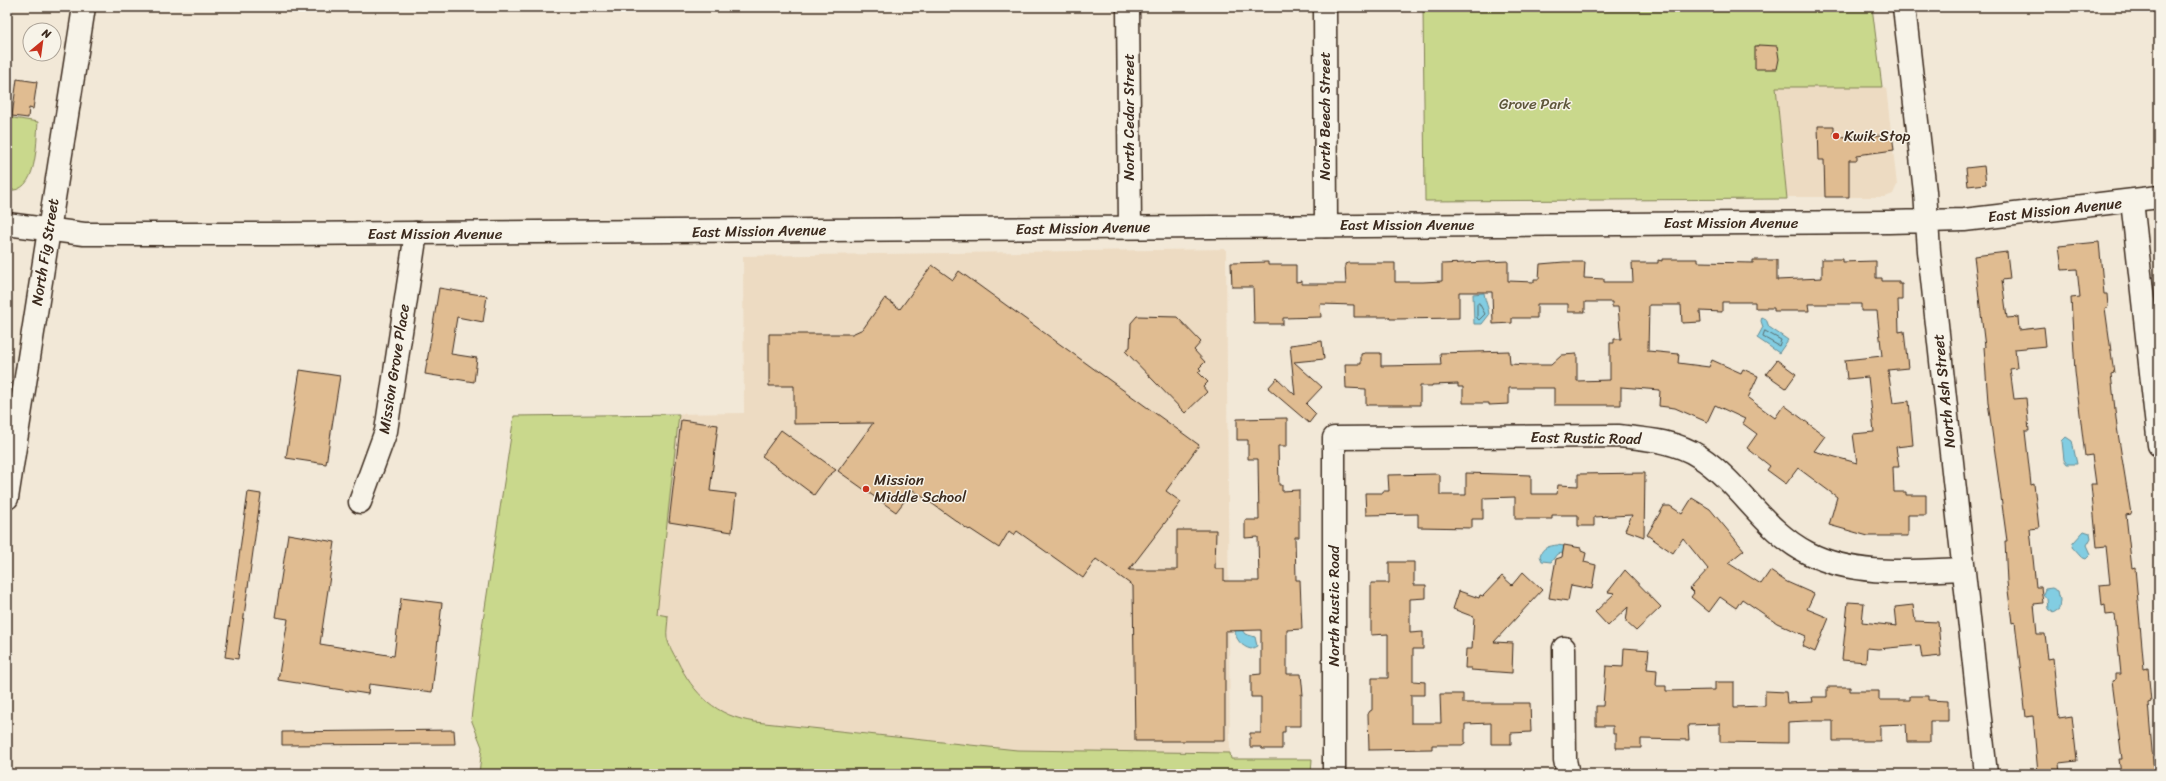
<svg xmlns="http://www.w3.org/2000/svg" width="2166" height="781" viewBox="0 0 2166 781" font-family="Sriracha,sans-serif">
	<rect width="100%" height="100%" fill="#f2e8d7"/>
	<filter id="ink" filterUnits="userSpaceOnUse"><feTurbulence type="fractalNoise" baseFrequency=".025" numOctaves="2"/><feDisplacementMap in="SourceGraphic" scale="8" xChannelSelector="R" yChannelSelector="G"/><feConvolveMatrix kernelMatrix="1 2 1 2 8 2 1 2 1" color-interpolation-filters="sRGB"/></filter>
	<g filter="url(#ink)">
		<!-- built -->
		<path fill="#eddbc2" d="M1776 87H1886L1897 185 1893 194 1885 197H1787Z
			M1226 249 1230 759 479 774 482 747 471 719 483 621 514 416 744 413 743 256Z"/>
		<!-- green -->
		<path fill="#c9d88c" stroke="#828155" d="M1423 7H1872L1882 87H1776L1787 199 1425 201Z
			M7 117 38 122C36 143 38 195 7 190Z
			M679 414 657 614 668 616C668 623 666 631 667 638 669 646 673 653 677 660 694 695 716 716 755 722L1017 750 1230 753 1231 759H1312L1311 774H479L482 747 471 719 483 621 514 416Z"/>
		<!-- water -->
		<path fill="#82cde2" stroke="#668c94" d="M1484 293C1485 302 1489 308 1489 315L1482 324H1474L1473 294Z
			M1762 317 1766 319 1769 327 1788 340 1779 353 1757 338 1763 327 1761 321Z
			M2066 437 2072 441 2077 464H2067L2064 460 2062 441Z
			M2084 531 2090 533 2091 538 2087 545 2091 554 2086 559 2081 557 2072 547 2073 543Z
			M1557 545 1564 546 1563 553 1557 554 1551 562 1542 561 1540 556C1542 547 1550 546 1557 545Z
			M2052 588 2058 591 2060 600 2059 609 2053 613 2048 609 2047 599 2043 594 2045 589Z
			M1235 630H1242L1245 634 1255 637 1257 646 1251 649C1242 647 1235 639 1235 630Z"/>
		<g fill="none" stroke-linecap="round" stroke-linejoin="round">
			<!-- shore -->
			<path stroke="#576b6c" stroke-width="1" d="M1479 303 1485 314 1479 320 1477 318V305Z
				M1765 331 1781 340 1779 346 1763 337Z"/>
		</g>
		<!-- building -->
		<path fill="#e0bc91" stroke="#3b2a1e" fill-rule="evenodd" d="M1758 45 1777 46 1779 59 1777 69H1755V47H1758Z
			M17 79 37 82 33 109 29 108 28 118 12 116Z
			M1818 126H1834V137L1870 136 1892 134 1894 150 1857 155V160H1849V197H1825L1824 160H1819Z
			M1984 166 1986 184 1968 186 1966 168Z
			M2099 242 2104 294H2107L2108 307 2105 308 2114 373 2111 374 2117 427 2131 514 2126 515 2132 569 2135 568 2144 669 2148 668 2151 702 2148 703 2154 774H2121L2119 759H2122L2112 681 2115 680V674H2121L2115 614 2106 615 2105 605 2102 606 2100 585 2110 584 2106 546 2097 547 2091 484H2096L2092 455 2085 456 2075 372 2071 298 2080 297 2077 269 2062 270 2059 246Z
			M2007 252 2010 279 2002 280 2007 318 2018 317 2019 330 2044 327 2046 346 2015 349 2017 368 2010 369 2014 399 2026 398 2029 431H2025L2031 485 2034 484 2039 528 2030 529 2036 587H2041L2043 603 2034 604 2037 634H2045L2048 659 2053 658 2059 718 2072 716 2077 761 2059 763 2060 774H2038L2033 716 2026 717 2015 622 2012 623 2007 582 2005 541H2007L1988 402 1984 347H1985L1974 256Z
			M1662 259H1698V262L1753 263V260H1777V280L1822 278V259H1842V262L1876 261V278H1882V281H1899V284H1902V300H1898L1899 332 1904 331 1908 368 1888 370 1893 403 1909 401 1913 445 1896 447 1899 467H1893L1894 492H1906V495H1926V515H1908V536H1868L1829 525 1837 497 1798 468 1786 484 1767 470 1770 466 1747 448 1757 434 1742 423 1745 419 1715 405 1707 422 1675 408 1659 406 1660 390 1621 387V405H1554V388H1509V404L1489 405V403H1463V387H1458V384L1432 385V386H1420V405H1366V389L1346 388 1345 364H1361V354L1365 353H1381V366L1441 365 1440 353 1509 351 1510 364 1528 365H1551L1562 355 1577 354V381L1610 380V343H1614V339H1621L1618 307H1612V302H1585V312H1568V304H1537V318H1512V323L1493 324 1492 292H1459V318L1396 319H1390L1389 317H1354V305L1320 304 1321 317 1283 318V324H1254L1253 287H1232L1231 263 1268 262V265H1296V282L1302 281V284H1346L1345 264 1348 263H1395V282H1423L1442 281V264L1508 261V281L1534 282V279H1539L1540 264 1564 262H1585L1584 278 1604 279V282H1633L1632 263H1658V260L1662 261ZM1722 302H1755V308H1774V311H1809L1808 304H1861V311H1877L1882 356 1845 360 1847 379 1868 377 1874 432 1853 434 1857 463 1814 451 1825 436 1784 405 1775 418 1748 398 1758 376 1743 369 1741 373 1712 360 1709 367 1678 363 1679 354 1648 351 1649 305H1681L1682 323 1701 322 1700 311 1722 312Z
			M932 265 953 280 959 271 1199 445 1166 491 1181 502 1129 570H1177V530H1216L1215 569H1224V581H1259L1258 537 1245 538V520H1259L1258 459H1248V440H1237V419L1287 418V446H1278L1279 485H1282V491L1299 490V537H1295L1296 580H1300L1302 629 1287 630V674H1301L1303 695 1301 694V726H1285V732H1282V749H1262L1261 747H1250V733H1261V697H1251V675L1261 674V630L1225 631V741H1135L1133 586 1096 559 1083 578 1017 531 1014 535 1009 531 999 548 970 529 969 530 913 490 896 512 838 471 873 423 794 424V386H769V334H852L863 329 885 298 900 309Z
			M439 288 487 296 483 322 457 317 451 354 477 358 474 382 425 374Z
			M1137 316 1177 317 1201 342 1194 350 1205 362 1199 368 1201 370 1198 372 1208 382 1203 387 1207 392 1185 413 1125 351 1130 347 1131 323Z
			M1322 341 1324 359 1294 362 1322 387 1306 404 1316 414 1309 423 1268 388 1277 378 1295 395 1290 345Z
			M1777 360 1796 374 1786 388 1766 374Z
			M300 370 340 376 326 464 286 458Z
			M681 420 718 425 710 491 736 494 732 532 669 522Z
			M781 430 836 470 827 477 814 495 762 456Z
			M1466 473 1531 475V494H1557L1558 485 1578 486V474L1645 473 1644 537 1625 530 1632 515 1594 517V526H1578V515H1552V519H1515V497L1483 498V519H1472V528L1418 527V514L1366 515 1365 493H1383V491H1389L1388 475 1437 474 1440 475V495H1466Z
			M248 492 261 494 238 659 225 657Z
			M1692 498 1710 509 1744 550 1728 563 1761 584 1770 571 1787 582 1814 594 1807 609 1829 618 1815 652 1802 646 1806 636 1777 623 1742 599 1736 608 1720 597 1709 612 1691 597 1694 593 1690 589 1708 569 1683 538 1673 553 1647 535 1664 506H1670L1682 514Z
			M288 534 335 542 320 644 394 656 401 598 442 603 432 692 369 684 368 694 278 680 288 619 275 617Z
			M1564 545 1581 548V551L1586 553 1584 562 1596 565 1592 589 1571 585 1568 601 1549 598 1556 559 1562 557Z
			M1389 562H1414V585H1426V598L1410 599V633L1423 632V649H1413V681L1425 682V695H1411V723H1441L1440 694H1463V703H1530L1531 732 1511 733V744H1491V723L1465 724V743L1462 745H1432V749L1369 750 1368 714 1370 711 1372 710V678H1388V634L1371 635V583H1389Z
			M1625 570 1661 607 1636 631 1626 622 1628 607 1608 626 1595 612 1615 593 1608 592Z
			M1523 572 1542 590 1494 642 1513 643 1512 673 1471 670V668H1465L1466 649H1472L1474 617 1453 609 1459 591 1479 598 1480 595 1483 596 1502 576 1512 585Z
			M1848 602 1864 603 1862 622 1897 626 1895 607 1913 605 1915 621 1938 622 1941 656 1922 658 1920 645 1878 649 1867 648 1866 662 1842 660Z
			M1624 648 1649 650 1647 669 1657 670 1656 686H1666V691L1715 690V682H1734V707L1765 706V691L1786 692 1787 703 1813 702 1812 697H1827V687H1850V691H1879V700H1910V696H1928V700L1948 701V721H1930V742H1907L1906 724 1880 725V741H1833V721H1806L1788 722V743L1720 742V724L1688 725 1689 740 1641 739V748H1616V734H1613V726H1596V706H1603L1606 666 1623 667Z
			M454 730 455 744 282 745V732Z"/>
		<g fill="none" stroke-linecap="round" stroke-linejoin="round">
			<defs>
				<path id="minor" d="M1128 7 1130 227
					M1325 7 1326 226
					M2132 201 2159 445
					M7 498 84 7
					M360 502 386 431 416 233
					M1564 648 1565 760 1568 774
					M1334 774V438L1618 436C1646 439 1676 441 1700 457 1741 484 1764 531 1808 553 1855 577 1912 571 1963 569"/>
				<path id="major" d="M1904 7 1925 192 1929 251 1986 774
					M7 224 84 234H283L1889 222 1964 220 2159 197"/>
			</defs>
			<!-- minor casing -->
			<use href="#minor" stroke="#3b2a1e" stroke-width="25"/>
			<!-- major casing -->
			<use href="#major" stroke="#3b2a1e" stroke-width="25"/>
			<!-- minor -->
			<use href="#minor" stroke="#f7f3e8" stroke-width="22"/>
			<!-- major -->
			<use href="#major" stroke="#f7f3e8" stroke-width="22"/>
		</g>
	</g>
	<!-- markers -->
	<g fill="#c8321e" stroke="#f7f3e8" stroke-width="1.5">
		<circle cx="1836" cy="136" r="4"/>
		<circle cx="866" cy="489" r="4"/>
	</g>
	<g text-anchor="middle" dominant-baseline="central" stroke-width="3" stroke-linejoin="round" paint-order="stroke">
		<!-- park labels -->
		<g font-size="15" fill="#5e563a" stroke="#f7f3e8">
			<text x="1535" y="104">Grove Park</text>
		</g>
		<!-- street labels -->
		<g font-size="15" fill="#3b2a1e" stroke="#f7f3e8">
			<text transform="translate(1325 116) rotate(-90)">North Beech Street</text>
			<text transform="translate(1129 117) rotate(-90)">North Cedar Street</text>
			<text transform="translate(2055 210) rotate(-6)">East Mission Avenue</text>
			<text x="1731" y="223">East Mission Avenue</text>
			<text x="1407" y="225">East Mission Avenue</text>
			<text transform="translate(1083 228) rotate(-1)">East Mission Avenue</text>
			<text transform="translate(759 231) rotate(-1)">East Mission Avenue</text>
			<text x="435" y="234">East Mission Avenue</text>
			<text transform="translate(45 252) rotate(-81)">North Fig Street</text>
			<text transform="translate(394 369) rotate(-81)">Mission Grove Place</text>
			<text transform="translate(1944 391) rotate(-96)">North Ash Street</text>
			<text transform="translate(1586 438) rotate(1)">East Rustic Road</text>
			<text transform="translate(1334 606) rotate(-90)">North Rustic Road</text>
		</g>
		<!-- poi labels -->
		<g font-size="15" fill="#3b2a1e" stroke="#f7f3e8" text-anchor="start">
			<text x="1844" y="136">Kwik Stop</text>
			<text x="874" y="480">Mission<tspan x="874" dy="17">Middle School</tspan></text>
		</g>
	</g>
	<!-- margin -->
	<rect width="2166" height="781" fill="none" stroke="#f7f3e8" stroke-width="24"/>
	<rect x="12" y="12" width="2142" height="757" fill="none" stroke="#3b2a1e" stroke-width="1.5" filter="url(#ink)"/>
	<!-- north arrow -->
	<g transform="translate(42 42) rotate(29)"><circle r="19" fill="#f7f3e8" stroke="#aca397"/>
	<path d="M0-3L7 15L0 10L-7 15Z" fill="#c8321e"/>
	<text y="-6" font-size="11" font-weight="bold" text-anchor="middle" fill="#3b2a1e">N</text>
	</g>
</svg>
